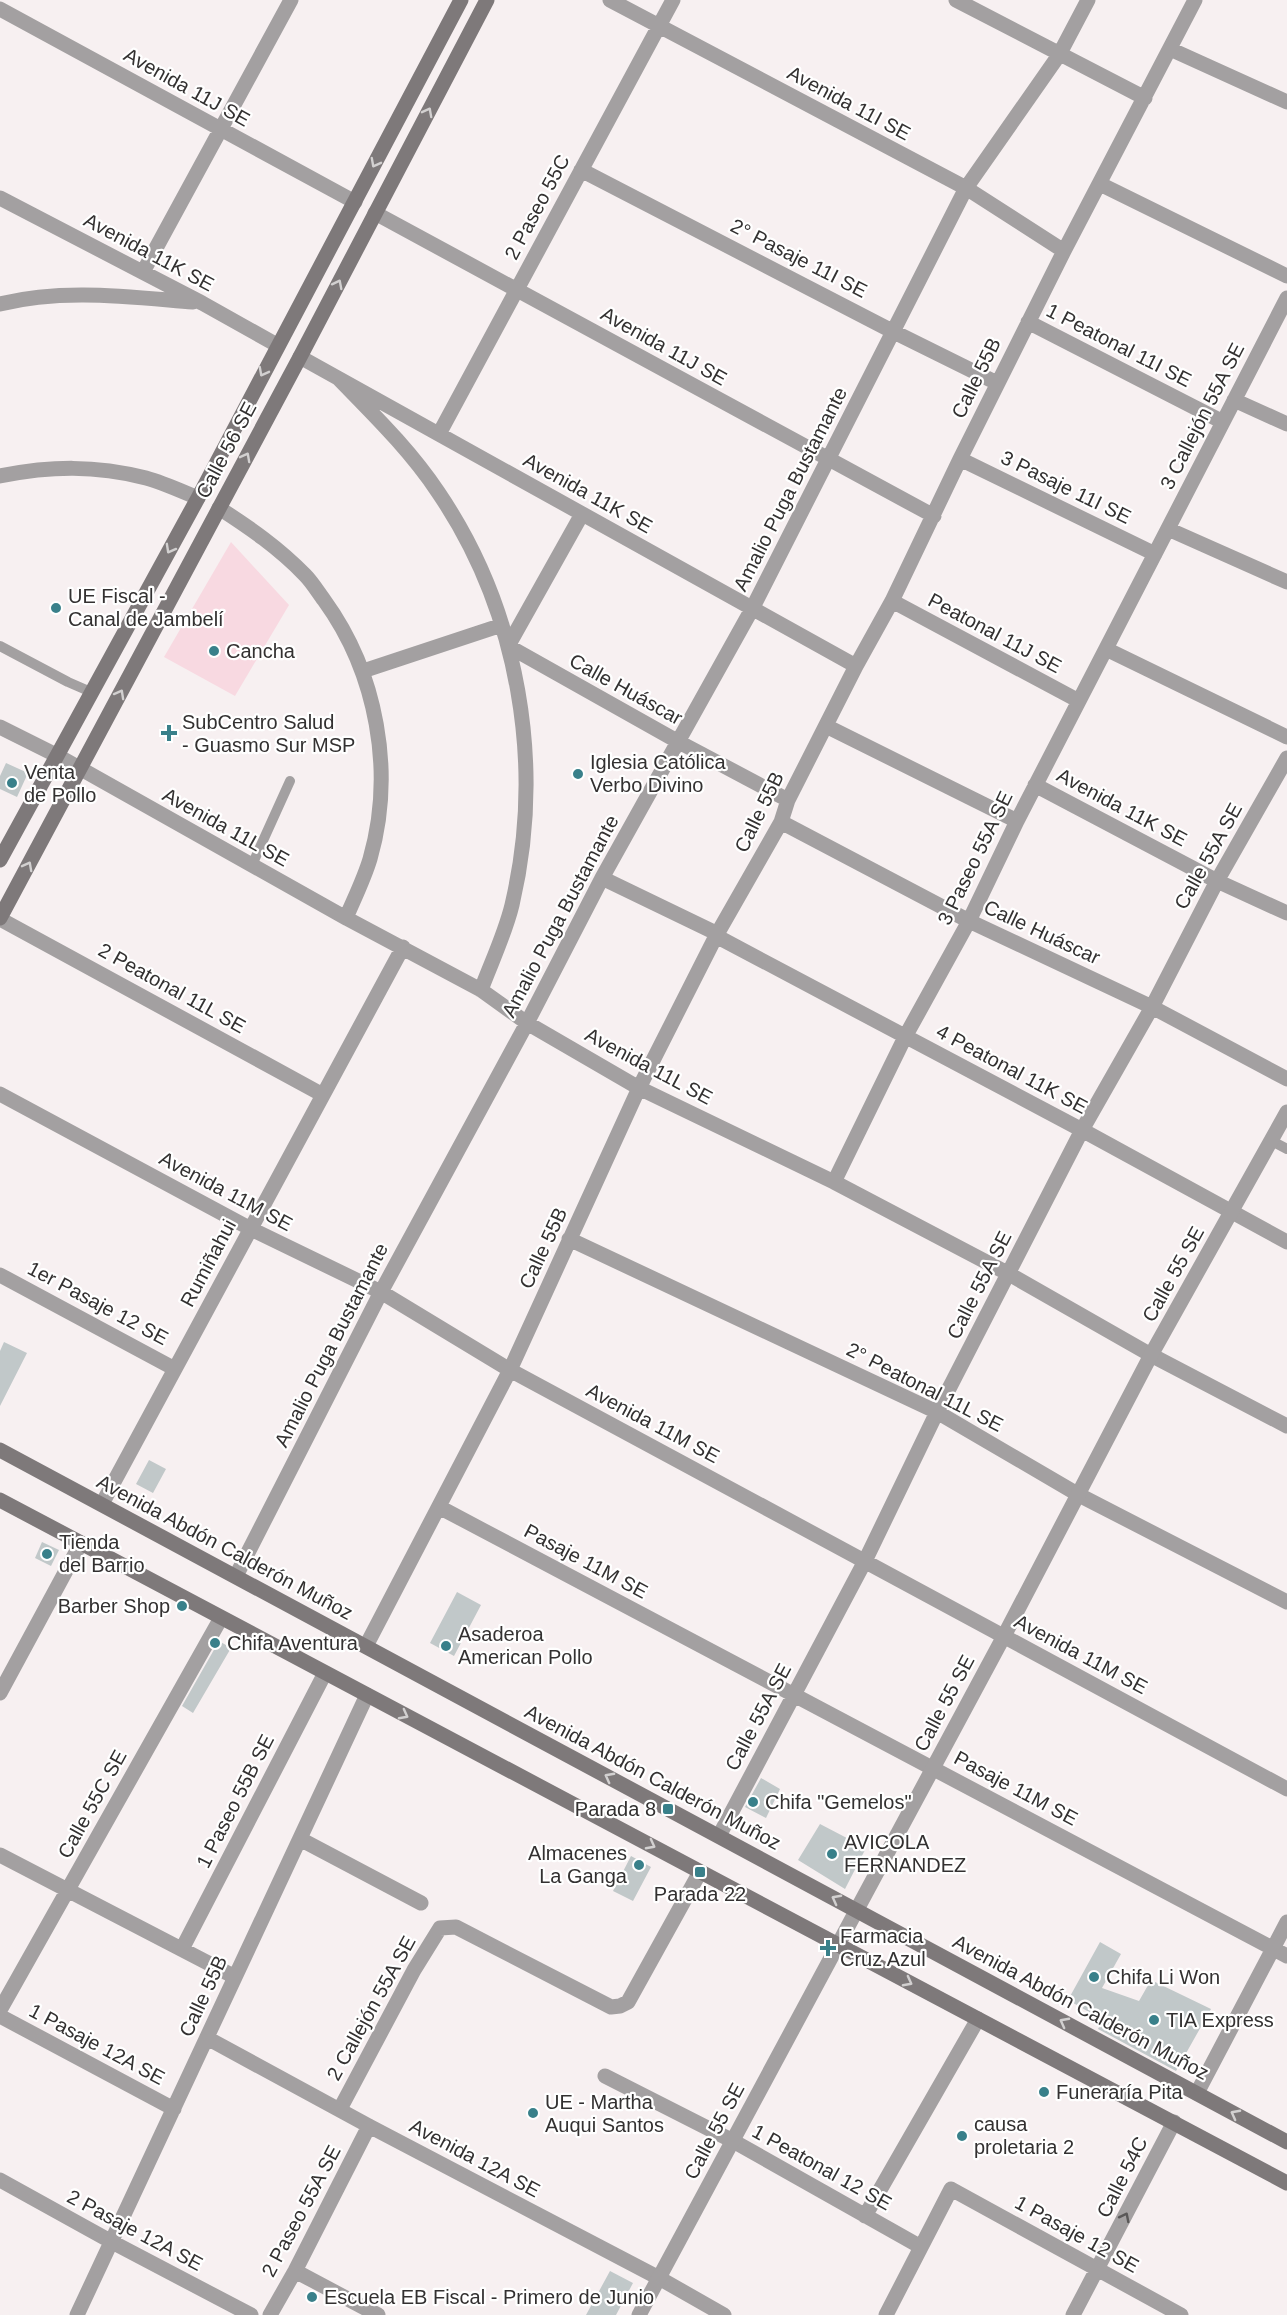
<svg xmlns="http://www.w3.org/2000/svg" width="1287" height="2315" viewBox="0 0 1287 2315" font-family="Helvetica,sans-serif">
	<rect width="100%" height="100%" fill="#f7f0f1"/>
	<!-- green -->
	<path fill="#f8d9e1" d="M231 542 289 605 235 696 164 657Z"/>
	<!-- building -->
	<path fill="#c1c8c9" d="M6 763 28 773 17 797 0 789V776Z
		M4 1342 27 1353 0 1406V1351Z
		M149 1460 166 1469 153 1493 136 1484Z
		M42 1542 59 1550 51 1566 35 1558Z
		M457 1592 481 1605 454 1656 430 1643Z
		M219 1641 231 1648 193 1713 182 1706Z
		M761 1778 780 1789 766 1818 745 1807Z
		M820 1824 866 1848 845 1889 798 1860Z
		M631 1856 651 1867 633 1901 613 1891Z
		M1100 1942 1121 1954 1102 1988 1139 2001 1151 1980 1211 2009 1176 2071 1098 2029 1103 2020 1068 2000Z
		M610 2271 633 2283 616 2315H586Z"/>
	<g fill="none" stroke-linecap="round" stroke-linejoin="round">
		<!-- service -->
		<path stroke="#a3a0a1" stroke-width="10" d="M0 646 68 682 91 692
			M252 865 290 781
			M1270 1140 1287 1149"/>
		<!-- minor -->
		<path stroke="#a3a0a1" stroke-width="15" d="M610 0 966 188 1064 251
			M956 0 1145 98
			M0 9 355 202
			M1170 49 1287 102
			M581 170 892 331 997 383
			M1100 184 1287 276
			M0 198 202 303 277 345
			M375 213 934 516
			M143 272 291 0
			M0 304C62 288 130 297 193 302
			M1028 322 1223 422
			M300 357 856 666
			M339 379C374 415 410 450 438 492 519 611 545 765 512 905 505 934 491 963 481 990
			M1234 400 1287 424
			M439 434 673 0
			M960 459 1155 554
			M0 476C51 466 95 465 146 478 164 483 181 491 198 498
			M219 508C250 528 279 548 305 575 312 582 318 592 324 600 377 673 395 772 370 859 364 879 354 899 346 918
			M582 514 508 646 677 741 788 800
			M1168 529 1287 582
			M892 601 1079 701
			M1106 649 1287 737
			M363 671 502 625
			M826 726 1017 821
			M0 727 58 756 346 918 481 990 527 1023 639 1088 834 1182 1009 1274 1151 1355 1287 1426
			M1035 785 1217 881 1287 913
			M781 822 969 921 1152 1007 1287 1079
			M602 878 718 934
			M0 919 323 1095
			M716 936 1082 1130 1287 1242
			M0 1094 251 1229 381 1292 510 1370 1287 1789
			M834 1182 905 1037 969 921 1017 821 1287 298
			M569 1239 937 1412 1079 1495 1287 1602
			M0 1275 175 1369
			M102 1504 403 947
			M439 1507 1287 1956
			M236 1576 381 1292 527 1023 602 878 752 609 966 188 1059 55 1088 0
			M366 1646 510 1370 639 1088 716 936 781 822 788 800 856 666 892 601 960 459 1064 251 1195 0
			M0 1693 81 1543
			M719 1836 865 1561 937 1412 1082 1130 1152 1007 1217 881 1287 758
			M300 1839 421 1903
			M0 1855 235 1977
			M182 1949 325 1673
			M0 2010 221 1618
			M0 2016 174 2109
			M207 2038 369 2126 659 2278 724 2315
			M605 2076 733 2141 921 2247
			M1197 2093 1287 1922
			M340 2109 414 1970 440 1928 456 1927 611 2007 620 2006 628 2002 700 1872
			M0 2180 112 2242 251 2315
			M865 2216 978 2019
			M295 2271 378 2315
			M77 2315 367 1695
			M270 2315 295 2271 369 2126
			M886 2315 951 2189 1181 2315
			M1073 2315 1174 2122"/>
		<!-- tertiary -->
		<path stroke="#a3a0a1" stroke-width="15" d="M639 2315 1004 1636 1151 1355 1287 1112"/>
		<!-- secondary -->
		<path stroke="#7e797a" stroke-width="15" d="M0 860 198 498 461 0
			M0 918 300 357 487 0
			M0 1450 1287 2142
			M0 1500 1287 2183"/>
	</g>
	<!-- one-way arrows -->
	<defs><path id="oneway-chevron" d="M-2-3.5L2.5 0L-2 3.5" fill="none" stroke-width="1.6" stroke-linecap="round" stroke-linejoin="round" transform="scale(1.5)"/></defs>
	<g stroke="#d2d0d0">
		<use href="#oneway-chevron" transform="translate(428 112) rotate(-62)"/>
		<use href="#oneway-chevron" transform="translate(375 163) rotate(118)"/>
		<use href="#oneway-chevron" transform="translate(338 284) rotate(-63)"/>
		<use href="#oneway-chevron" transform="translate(263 372) rotate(118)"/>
		<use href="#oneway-chevron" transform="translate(246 457) rotate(-62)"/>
		<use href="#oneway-chevron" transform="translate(170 549) rotate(119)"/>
		<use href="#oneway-chevron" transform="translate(120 694) rotate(-61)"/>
		<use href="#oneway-chevron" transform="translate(28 866) rotate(-62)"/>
		<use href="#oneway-chevron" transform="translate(404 1715) rotate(28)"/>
		<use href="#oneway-chevron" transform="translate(609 1777) rotate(-152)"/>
		<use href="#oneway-chevron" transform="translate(651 1845) rotate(28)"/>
		<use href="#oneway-chevron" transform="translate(836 1899) rotate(-152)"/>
		<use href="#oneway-chevron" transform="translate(908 1982) rotate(28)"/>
		<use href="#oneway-chevron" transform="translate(1064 2022) rotate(-152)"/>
		<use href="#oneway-chevron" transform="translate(1235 2114) rotate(-152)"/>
	</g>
	<use stroke="#5a5858" href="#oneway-chevron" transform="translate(1125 2217) rotate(-63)"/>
	<!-- markers -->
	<g fill="#39808a" stroke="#fff" stroke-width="2">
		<circle cx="56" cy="608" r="6"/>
		<circle cx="214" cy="651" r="6"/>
		<path d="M166 724h6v6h6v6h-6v6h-6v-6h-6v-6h6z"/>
		<circle cx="578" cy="774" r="6"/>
		<circle cx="12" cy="783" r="6"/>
		<circle cx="47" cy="1554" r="6"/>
		<circle cx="182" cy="1606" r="6"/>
		<circle cx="215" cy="1643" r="6"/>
		<circle cx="446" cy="1646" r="6"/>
		<circle cx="753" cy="1802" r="6"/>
		<rect x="662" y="1803" width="12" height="12" rx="3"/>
		<circle cx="832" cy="1854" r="6"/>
		<circle cx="639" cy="1865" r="6"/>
		<rect x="694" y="1866" width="12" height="12" rx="3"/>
		<path d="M825 1939h6v6h6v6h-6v6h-6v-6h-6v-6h6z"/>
		<circle cx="1094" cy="1977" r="6"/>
		<circle cx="1154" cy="2020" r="6"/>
		<circle cx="1044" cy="2092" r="6"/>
		<circle cx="533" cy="2113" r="6"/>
		<circle cx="962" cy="2136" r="6"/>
		<circle cx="312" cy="2297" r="6"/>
	</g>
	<g text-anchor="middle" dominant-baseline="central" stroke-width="4.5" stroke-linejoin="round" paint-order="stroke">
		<!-- street labels -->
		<g font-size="20" fill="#333131" stroke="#fff">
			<text transform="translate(187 87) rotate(29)">Avenida 11J SE</text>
			<text transform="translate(849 103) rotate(28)">Avenida 11I SE</text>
			<text transform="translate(537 207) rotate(-62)">2 Paseo 55C</text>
			<text transform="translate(149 252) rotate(28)">Avenida 11K SE</text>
			<text transform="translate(799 258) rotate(27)">2° Pasaje 11I SE</text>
			<text transform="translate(1119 345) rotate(27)">1 Peatonal 11I SE</text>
			<text transform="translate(664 346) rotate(29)">Avenida 11J SE</text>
			<text transform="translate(976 378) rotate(-64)">Calle 55B</text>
			<text transform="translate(1202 416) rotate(-63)">3 Callejón 55A SE</text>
			<text transform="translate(226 450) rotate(-62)">Calle 56 SE</text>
			<text transform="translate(1066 487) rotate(26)">3 Pasaje 11I SE</text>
			<text transform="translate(790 489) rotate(-63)">Amalio Puga Bustamante</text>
			<text transform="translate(588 493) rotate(29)">Avenida 11K SE</text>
			<text transform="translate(995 633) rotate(28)">Peatonal 11J SE</text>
			<text transform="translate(626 689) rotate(29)">Calle Huáscar</text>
			<text transform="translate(1122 807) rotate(28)">Avenida 11K SE</text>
			<text transform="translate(759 812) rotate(-64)">Calle 55B</text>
			<text transform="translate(226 827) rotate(29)">Avenida 11L SE</text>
			<text transform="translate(1208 856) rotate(-61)">Calle 55A SE</text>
			<text transform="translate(975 858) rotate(-64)">3 Paseo 55A SE</text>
			<text transform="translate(560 916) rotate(-62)">Amalio Puga Bustamante</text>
			<text transform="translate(1042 932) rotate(25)">Calle Huáscar</text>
			<text transform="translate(172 988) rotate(29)">2 Peatonal 11L SE</text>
			<text transform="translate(649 1066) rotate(28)">Avenida 11L SE</text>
			<text transform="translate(1012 1069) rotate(28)">4 Peatonal 11K SE</text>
			<text transform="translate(226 1191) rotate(28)">Avenida 11M SE</text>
			<text transform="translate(543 1248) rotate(-65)">Calle 55B</text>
			<text transform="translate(208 1263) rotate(-62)">Rumiñahui</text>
			<text transform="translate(1173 1274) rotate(-61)">Calle 55 SE</text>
			<text transform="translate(979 1285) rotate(-63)">Calle 55A SE</text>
			<text transform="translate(98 1303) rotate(28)">1er Pasaje 12 SE</text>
			<text transform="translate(331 1345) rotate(-63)">Amalio Puga Bustamante</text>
			<text transform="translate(925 1387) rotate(27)">2° Peatonal 11L SE</text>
			<text transform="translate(653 1423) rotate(28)">Avenida 11M SE</text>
			<text transform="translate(225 1547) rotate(28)">Avenida Abdón Calderón Muñoz</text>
			<text transform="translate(586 1561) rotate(28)">Pasaje 11M SE</text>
			<text transform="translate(1081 1654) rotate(28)">Avenida 11M SE</text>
			<text transform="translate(944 1703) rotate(-62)">Calle 55 SE</text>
			<text transform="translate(758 1717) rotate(-62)">Calle 55A SE</text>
			<text transform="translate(653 1777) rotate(28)">Avenida Abdón Calderón Muñoz</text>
			<text transform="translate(1016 1788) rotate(28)">Pasaje 11M SE</text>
			<text transform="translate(235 1801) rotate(-63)">1 Paseo 55B SE</text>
			<text transform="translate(92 1804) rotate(-61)">Calle 55C SE</text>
			<text transform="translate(203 1996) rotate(-65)">Calle 55B</text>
			<text transform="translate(1081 2007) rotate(28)">Avenida Abdón Calderón Muñoz</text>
			<text transform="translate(371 2008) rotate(-61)">2 Callejón 55A SE</text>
			<text transform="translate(97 2044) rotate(28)">1 Pasaje 12A SE</text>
			<text transform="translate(714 2131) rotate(-62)">Calle 55 SE</text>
			<text transform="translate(475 2158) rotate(28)">Avenida 12A SE</text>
			<text transform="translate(822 2167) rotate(29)">1 Peatonal 12 SE</text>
			<text transform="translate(1122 2177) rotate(-63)">Calle 54C</text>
			<text transform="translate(301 2211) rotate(-62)">2 Paseo 55A SE</text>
			<text transform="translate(135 2230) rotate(28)">2 Pasaje 12A SE</text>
			<text transform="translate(1077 2234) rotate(29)">1 Pasaje 12 SE</text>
		</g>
		<!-- poi labels -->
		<g font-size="20" fill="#333131" stroke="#fff" text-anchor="start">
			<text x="68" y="596">UE Fiscal -<tspan x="68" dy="23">Canal de Jambelí</tspan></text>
			<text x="226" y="651">Cancha</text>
			<text x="182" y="722">SubCentro Salud<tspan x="182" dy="23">- Guasmo Sur MSP</tspan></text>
			<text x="590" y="762">Iglesia Católica<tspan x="590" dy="23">Verbo Divino</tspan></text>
			<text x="24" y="772">Venta<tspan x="24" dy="23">de Pollo</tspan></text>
			<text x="59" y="1542">Tienda<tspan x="59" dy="23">del Barrio</tspan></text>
			<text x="170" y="1606" text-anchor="end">Barber Shop</text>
			<text x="458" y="1634">Asaderoa<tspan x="458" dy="23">American Pollo</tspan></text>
			<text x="227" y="1643">Chifa Aventura</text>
			<text x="765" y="1802">Chifa "Gemelos"</text>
			<text x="656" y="1809" text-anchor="end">Parada 8</text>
			<text x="844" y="1842">AVICOLA<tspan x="844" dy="23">FERNANDEZ</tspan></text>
			<text x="627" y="1853" text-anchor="end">Almacenes<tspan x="627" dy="23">La Ganga</tspan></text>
			<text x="700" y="1894" text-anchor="middle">Parada 22</text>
			<text x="840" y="1936">Farmacia<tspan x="840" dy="23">Cruz Azul</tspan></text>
			<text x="1106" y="1977">Chifa Li Won</text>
			<text x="1166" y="2020">TIA Express</text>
			<text x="1056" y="2092">Funeraría Pita</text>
			<text x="545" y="2102">UE - Martha<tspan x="545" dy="23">Auqui Santos</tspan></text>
			<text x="974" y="2124">causa<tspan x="974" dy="23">proletaria 2</tspan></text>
			<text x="324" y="2297">Escuela EB Fiscal - Primero de Junio</text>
		</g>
	</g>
</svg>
